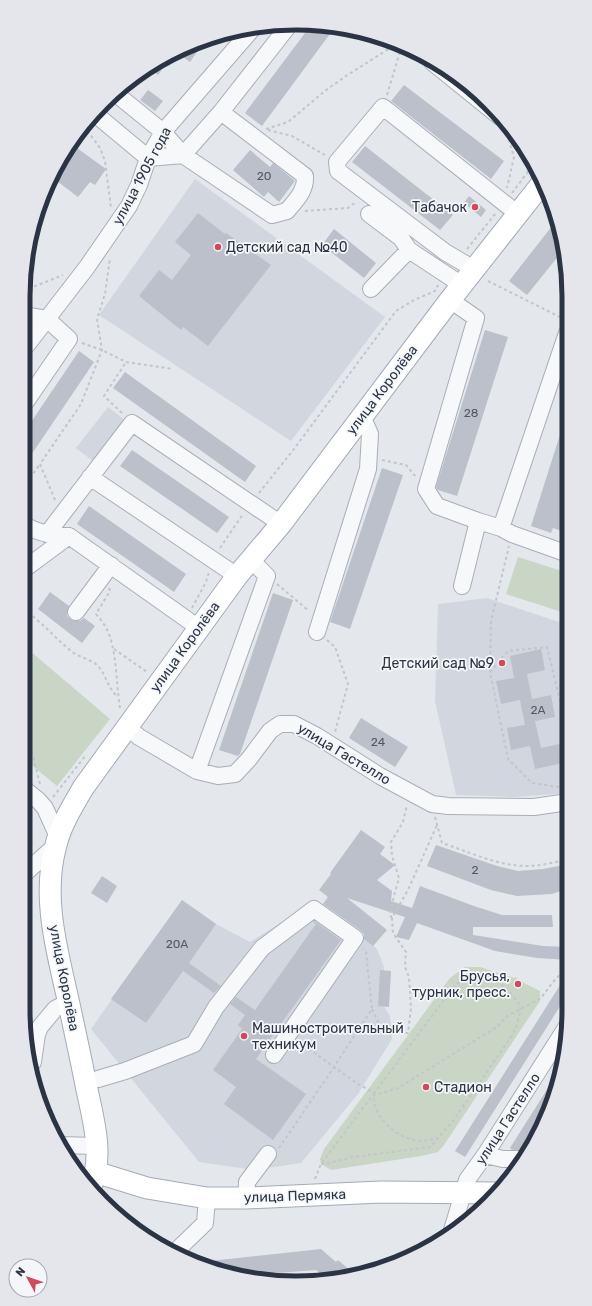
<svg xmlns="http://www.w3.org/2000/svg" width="592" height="1306" viewBox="0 0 592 1306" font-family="Rubik,sans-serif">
	<rect width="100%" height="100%" fill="#e4e7ec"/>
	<!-- built -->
	<path fill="#d2d6de" d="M195 179 385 317 291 441 99 315Z
		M108 407 126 421 94 462 76 448Z
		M487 598 568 625V793L514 797 456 795 435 701 438 604Z
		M182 900 216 924 250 942 313 903 325 908 377 949 384 967 382 1003 390 1016 392 1039 358 1094 301 1163 254 1170 199 1162 91 1029Z"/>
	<!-- green -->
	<path fill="#c9d6c5" d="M518 557 568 573V614L506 594Z
		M23 645 110 719 57 786 23 758Z
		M465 967H480L514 978 515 977 526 984 540 991V1001L444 1145 438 1152 421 1156 331 1170 321 1164 320 1159 324 1149 450 978Z"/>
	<!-- building -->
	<path fill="#bbc0ca" d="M311 25 335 27 262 126 245 113Z
		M206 39 190 62 176 52 191 44Z
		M174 53 158 75 148 67 168 57Z
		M404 85 504 161 491 179 391 101Z
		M148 90 163 101 155 111 140 100Z
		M70 143 106 169 95 185 90 182 78 197 57 181 65 169 58 164Z
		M365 146 453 215 440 230 352 162Z
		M250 150 270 167 273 163 295 181 279 202 268 192 264 197 233 170Z
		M469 196 486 210 481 217 464 203Z
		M198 213 225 234 226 233 271 265 208 346 183 327 181 330 139 296 159 270 172 280 191 255 175 242Z
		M556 221 564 249 527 295 509 281Z
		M334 229 376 263 364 278 322 245Z
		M485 330 508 337 457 496 438 490 436 487Z
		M79 351 94 362 23 467V434Z
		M125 372 256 466 245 482 113 388Z
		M565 419H567V483L563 496 567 497V533L553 528 551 533 531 526Z
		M132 450 229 517 217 533 120 466Z
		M382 468 403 475 350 629 330 622Z
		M89 506 186 574 174 592 77 524Z
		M50 592 69 606 67 611V616L70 619 75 621H80L84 618 95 626 82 643 38 609Z
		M273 593 293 600 240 754 238 756 219 750Z
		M541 649 545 670 527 674 532 699 551 695 555 717 535 721 541 748 564 743 567 762 535 769 530 746 511 750 507 728 525 725 520 700 501 704 496 681 514 678 510 656Z
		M361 718 408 747 395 767 349 738Z
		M361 830 385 847 380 854 395 865 377 880 392 891 391 901 412 908 420 886 474 906 502 915H552L553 927H473V935L543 946 569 947V960L537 958 495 951 417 923 409 940 396 937 405 917 347 898 387 930 373 946 364 939V934L360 930 323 904 328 897 319 890 331 874 330 873Z
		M436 845 497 866 518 871 543 869 569 864V888L552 894 517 896 491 890 427 866Z
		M102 876 117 886 107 903 91 893Z
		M182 900 216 924 189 963 221 986 214 993 183 971 146 1023 111 999Z
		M314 921 341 940 256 1059 306 1094 273 1140 224 1104 236 1087 213 1070 242 1029 238 1025 245 1015 230 1004 236 997 255 1010 316 924 313 922Z
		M380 970 391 971 389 1007 378 1006Z
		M569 971V992L465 1157 455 1151Z
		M558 1072 561 1073 551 1104 522 1150H512L510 1148Z
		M321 1249 336 1262 338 1260 351 1271 349 1274 353 1276 328 1280 316 1270 239 1276 201 1262Z"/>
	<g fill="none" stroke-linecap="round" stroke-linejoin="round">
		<defs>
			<path id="minor" d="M432 62 500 117
				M115 93 163 132 183 155 272 215 287 211C296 200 306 191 305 176L221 112
				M94 113 148 158 183 155 221 112 290 24
				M369 214 401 238 409 250 462 285
				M474 269 445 252 338 171 337 162 383 107 518 214
				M371 289 409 250
				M450 300 476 318 426 489 437 506 478 521 501 528 512 534 568 554
				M23 350 87 267 129 206 139 185 148 158 163 132 254 27
				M23 406 69 339 47 319 23 315
				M90 477 237 576
				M23 524C37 533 52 536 69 536L199 628
				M501 528 567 333
				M47 534 132 423 281 524
				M23 570 69 536
				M462 586 478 521
				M76 612 111 565
				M317 632 368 469 370 434 362 416
				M127 727 139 737 197 771 218 776 235 774 249 759 270 731 280 724H294L317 736 380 776 432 804 448 806 534 807 568 802
				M197 771 267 576 251 560
				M23 788 38 800 45 808 58 837
				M23 875 55 846
				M33 1062 37 1034 40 1027 55 1009 68 1002
				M98 1079 125 1071 194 1044 216 1007 262 948 314 909 355 938 274 1055
				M59 1145 97 1146
				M485 1155 503 1159H520
				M246 1198 247 1182 268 1154
				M452 1230 467 1180 485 1155 567 1026
				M175 1252 205 1223 207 1198"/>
			<path id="major" d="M95 1172 147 1188 207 1198H246L381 1192 498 1193
				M90 1189C104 1158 94 1122 87 1090 81 1059 74 1027 67 995 56 947 42 895 56 845 61 824 73 806 83 788L237 576 281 524 450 300 543 182"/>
		</defs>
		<!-- minor casing -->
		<use href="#minor" stroke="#a9aeb7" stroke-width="18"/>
		<!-- major casing -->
		<use href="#major" stroke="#a3abb8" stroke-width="23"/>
		<!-- path -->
		<path stroke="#c2c5cb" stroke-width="2" stroke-dasharray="3 3" stroke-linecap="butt" d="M387 95 402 45
			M84 126 100 148 105 161 111 208
			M505 128 514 157 507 188
			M266 129 288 122 326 90 346 76 398 43
			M268 130 292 136 325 155
			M512 193 527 173 531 162
			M305 211 348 208 356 202
			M467 249 496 213
			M488 281 566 320
			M23 291 63 275
			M82 343 102 350 126 362 173 369
			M122 413 104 396 126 362
			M382 460 406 465 416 477
			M23 488 40 464
			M259 493 294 449 396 311 414 300 435 291 438 285
			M55 500 40 464 81 404 102 350 97 319 105 294 110 258
			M220 548 243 514
			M277 584 309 611
			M109 588 110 591 96 614C99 618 103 622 105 626 117 645 116 685 120 708
			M192 608 206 582 209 572
			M23 609C41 621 55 638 72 652 79 657 90 659 97 665 106 674 107 687 117 696
			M327 640 335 647 348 684 335 732
			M114 649 147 672
			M490 672 491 621 509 546
			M23 717 40 784
			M565 788 532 783 508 759 490 672 508 651 547 647 568 734
			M53 797 86 755
			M435 817 442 843C479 855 510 873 551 863 556 862 563 861 569 858
			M392 918 390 915 394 896 399 878 392 856 391 842 403 822 407 805
			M23 925 30 885
			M372 1009 383 1032 408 1033 411 1008 409 977 405 967 406 952 393 933 392 918 408 890 437 825
			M299 1042 358 1084 374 1093C371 1115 393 1135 414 1140 421 1142 431 1140 439 1138
			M279 1148 324 1082 372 1009 366 952 363 949
			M321 1164 329 1163 353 1157 430 1147 453 1121 511 1037 516 1028 521 1010 518 1002 506 988 497 982 483 976 467 978 456 984 372 1096
			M315 1179 321 1164 372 1096 398 1088 497 1027 506 1017 541 998 553 982 569 965"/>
		<!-- minor -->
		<use href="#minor" stroke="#f7f8fa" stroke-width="16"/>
		<!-- major -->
		<use href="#major" stroke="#fff" stroke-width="21"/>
	</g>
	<!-- markers -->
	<g fill="#d1495b" stroke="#f4f6f9" stroke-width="1.5">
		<circle cx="475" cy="207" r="4"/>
		<circle cx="218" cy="247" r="4"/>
		<circle cx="502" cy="663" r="4"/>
		<circle cx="518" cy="984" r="4"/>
		<circle cx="244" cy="1036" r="4"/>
		<circle cx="426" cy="1087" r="4"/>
	</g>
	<g text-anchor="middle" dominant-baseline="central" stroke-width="3.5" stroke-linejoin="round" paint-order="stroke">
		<!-- number labels -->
		<g font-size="12" fill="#4f5766">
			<text x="264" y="176">20</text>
			<text x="471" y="413">28</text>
			<text x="538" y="710">2А</text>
			<text x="378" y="742">24</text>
			<text x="475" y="870">2</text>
			<text x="177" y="944">20А</text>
		</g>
		<!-- street labels -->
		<g font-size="14" fill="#2b3445" stroke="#f4f6f9">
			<text transform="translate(142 176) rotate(-62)">улица 1905 года</text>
			<text transform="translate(382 390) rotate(-53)">улица Королёва</text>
			<text transform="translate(185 647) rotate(-54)">улица Королёва</text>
			<text transform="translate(344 754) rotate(31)">улица Гастелло</text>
			<text transform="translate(64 978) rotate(79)">улица Королёва</text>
			<text transform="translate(508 1119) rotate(-57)">улица Гастелло</text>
			<text transform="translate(295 1196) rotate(-2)">улица Пермяка</text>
		</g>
		<!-- poi labels -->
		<g font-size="14" fill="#2b3445" stroke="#f4f6f9" text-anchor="end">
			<text x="467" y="207">Табачок</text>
			<text x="226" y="247" text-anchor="start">Детский сад №40</text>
			<text x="494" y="663">Детский сад №9</text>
			<text x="510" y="976">Брусья,<tspan x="510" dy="16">турник, пресс.</tspan></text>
			<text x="252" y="1028" text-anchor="start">Машиностроительный<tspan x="252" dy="16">техникум</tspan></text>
			<text x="434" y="1087" text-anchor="start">Стадион</text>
		</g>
	</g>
	<!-- crop -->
	<path d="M0 0H592V1306H0ZM296 30H296A266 266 0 0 1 562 296V1010A266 266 0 0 1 296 1276H296A266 266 0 0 1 30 1010V296A266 266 0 0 1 296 30Z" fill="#e4e6eb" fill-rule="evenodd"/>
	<path fill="none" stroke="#2b3445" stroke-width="5" d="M296 30H296A266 266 0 0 1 562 296V1010A266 266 0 0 1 296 1276H296A266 266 0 0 1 30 1010V296A266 266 0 0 1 296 30Z"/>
	<!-- north arrow -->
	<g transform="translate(28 1278) rotate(310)"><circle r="19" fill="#f4f6f9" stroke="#a4a8b1"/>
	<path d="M0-3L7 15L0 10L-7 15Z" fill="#d1495b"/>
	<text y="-6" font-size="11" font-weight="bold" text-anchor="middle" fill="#2b3445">N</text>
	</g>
</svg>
